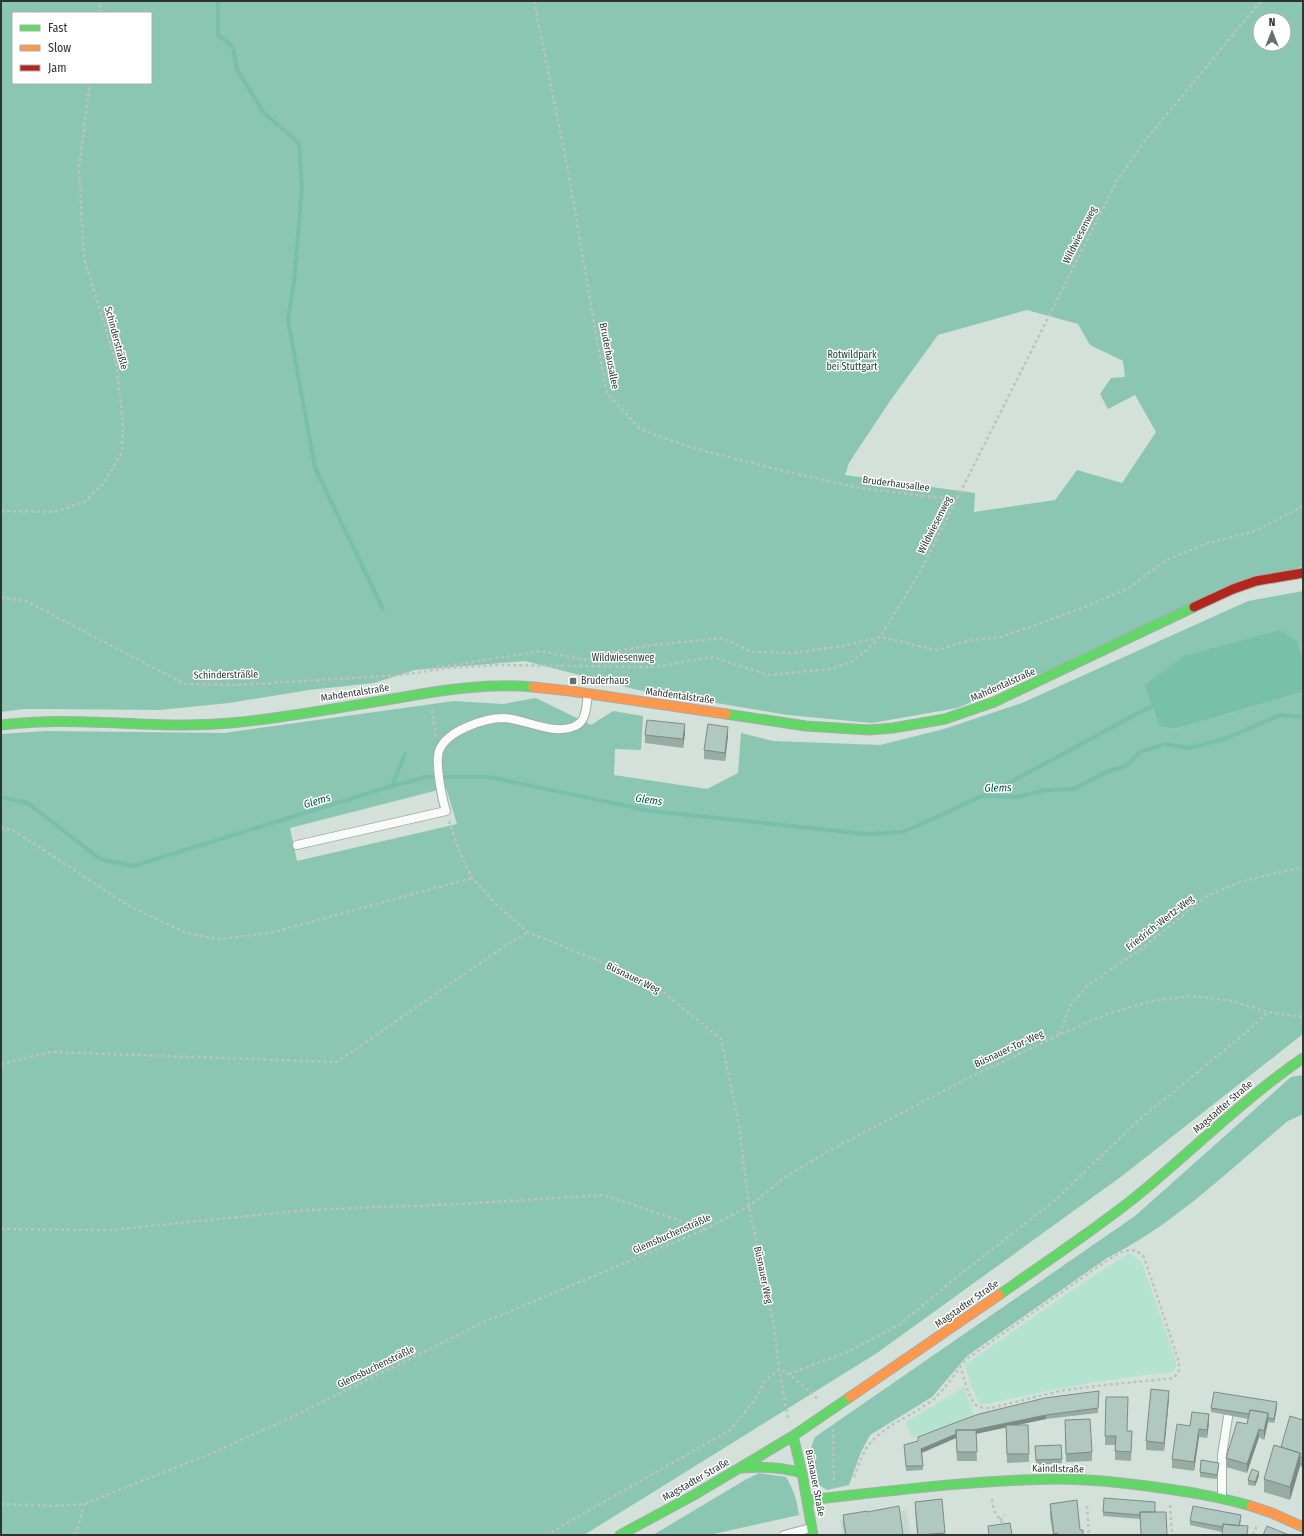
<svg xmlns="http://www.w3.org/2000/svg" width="1304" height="1536" viewBox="0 0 1304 1536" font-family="'Fira Sans Condensed',sans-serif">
	<rect width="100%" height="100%" fill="#d4e1db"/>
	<!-- built -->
	<path fill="#c3d8cf" d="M906 1510 911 1535H842L840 1520Z"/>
	<!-- green -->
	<path fill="#b5e3d1" d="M1129 1253 1142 1263 1176 1361V1369L1172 1372C1109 1378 1045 1391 983 1405L979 1403 971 1387 965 1365 1069 1292Z
		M964 1387 974 1415 912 1438 906 1422Z"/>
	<!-- forest -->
	<path fill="#8ac6b1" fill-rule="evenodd" d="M1 1H1303V566L957 708 872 723 788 715 638 690 525 661 415 670 374 683 309 690 229 703 159 710 51 709H24L1 712ZM13 13H151V83H13ZM1260 20H1284V44H1260ZM1027 310 1078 324 1090 345 1123 361 1125 377 1111 378 1100 394 1108 409 1135 395 1156 432 1122 483 1077 470 1055 500 974 512 975 493 845 475 849 463 890 401 938 335Z
		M1303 591V661L1298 642 1152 707 1159 727 1175 729 1303 692V1034L1122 1176 877 1353 584 1535H1V734L46 731 224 733 454 701 503 704 536 698 591 725 613 711 643 716 641 750 615 749 614 775 707 789 738 773 741 733 773 741 880 745 944 729 1022 703 1248 601ZM446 788 457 824 297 861 290 828Z
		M1303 1075V1114L1288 1121C1230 1169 1175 1224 1107 1258L967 1356 932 1397 870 1435 861 1452 849 1485 827 1490 819 1485 809 1453 815 1437 1135 1216 1291 1077Z
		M759 1473 786 1477C794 1490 797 1501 799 1515L709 1535H653L745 1480Z"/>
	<!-- water -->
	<path fill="#78c0a7" d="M1280 630 1298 642 1303 661V692L1175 729 1159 727 1145 685 1184 656Z"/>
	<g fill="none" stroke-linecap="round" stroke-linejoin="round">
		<!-- stream -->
		<path stroke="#78c0a7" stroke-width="4" d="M218 1V35L233 47 237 70 264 113 299 143 302 188 294 282 288 320 315 468 383 609
			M392 786 405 754
			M984 796 1017 797 1046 790 1074 789 1106 772 1126 766 1140 752 1165 744 1189 748 1224 739 1281 715 1303 717
			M1 797 28 803 100 859 133 866 392 786 426 777H489L651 811 866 834 903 832 998 789 1144 710 1157 705"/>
		<defs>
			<path id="lane" d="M297 845 446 811C442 799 435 763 439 751 446 731 484 718 504 718 525 719 554 736 575 726 587 721 586 706 588 694
				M1222 1497V1455L1228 1417
				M784 1535 811 1528"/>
			<path id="fast" d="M726 714 806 726 869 730 893 728 945 719 994 702 1194 607
				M1 725C77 715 155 730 230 723 287 718 342 707 398 698 443 690 487 683 533 687
				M999 1295C1044 1263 1090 1233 1133 1199 1190 1153 1242 1100 1303 1058
				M793 1436 802 1473 813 1535
				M742 1468C763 1466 782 1467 802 1473
				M807 1500C890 1491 973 1480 1057 1479 1087 1479 1118 1482 1147 1486 1183 1491 1217 1496 1251 1506
				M620 1535 694 1495 793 1436 850 1397"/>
			<path id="slow" d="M533 687 570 691 726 714
				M850 1397 999 1295
				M1251 1506 1272 1513 1303 1527"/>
			<path id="jam" d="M1194 607 1233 589 1256 581 1303 573"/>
		</defs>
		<!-- lane casing -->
		<use href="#lane" stroke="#a4ada9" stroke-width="10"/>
		<!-- fast casing -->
		<use href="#fast" stroke="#a4ada9" stroke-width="11"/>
		<!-- slow casing -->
		<use href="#slow" stroke="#a4ada9" stroke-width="11"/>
		<!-- jam casing -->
		<use href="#jam" stroke="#a4ada9" stroke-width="11"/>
		<!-- path -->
		<path stroke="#bec2c1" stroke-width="2.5" stroke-dasharray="3 3" stroke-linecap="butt" d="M534 1 569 176 598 346 607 393 640 429 686 446 788 472 860 488 957 500
			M99 13 101 1
			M1 511 54 512 84 502 104 483 122 452 123 422 116 363 84 258 79 168 90 83
			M1 597 26 601 185 684 238 685 400 675 449 668 498 665 654 667 712 657 768 675 831 669 851 662 864 653 880 637 920 572 1118 179 1144 142 1261 1
			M430 669 540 651 585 660 615 651 654 645 723 638 751 652 793 653 843 646 880 637 937 650 971 640 1001 637 1080 609 1129 588 1166 560 1208 543 1255 531 1303 506
			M432 710 436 737
			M449 821 457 846 472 878 498 906 528 932 599 961 663 992 721 1039 739 1125 749 1206 774 1327 779 1369 788 1418
			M1 828 13 830 129 906 186 933 217 939 270 933 472 878
			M1059 1034 1070 1006 1088 985 1141 949 1207 896 1242 881 1303 867
			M1 1064 51 1052 337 1062 508 944 528 932
			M1 1229 112 1230 306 1210 459 1204 604 1195 705 1229
			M789 1374 847 1352 899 1325 963 1272 1053 1202 1139 1120 1249 1030 1268 1012
			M833 1429 834 1480
			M854 1477C859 1465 863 1449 874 1439 891 1422 916 1414 935 1398 947 1386 956 1371 968 1358L1109 1259C1123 1252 1131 1244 1144 1257L1179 1362V1370L1174 1378 1096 1386 1059 1391 991 1408C986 1408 980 1408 976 1405 968 1398 964 1376 960 1366
			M992 1499 994 1511 1004 1525
			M1 1504 53 1506 84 1504 210 1454 288 1419 482 1323 706 1229 749 1206 787 1176 825 1153 968 1078 1059 1035 1107 1014 1152 1001 1192 996 1232 1001 1268 1012 1303 1017
			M1170 1505 1172 1535
			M1087 1506 1089 1535
			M1000 1520 1005 1515
			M76 1535 84 1504
			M546 1535 730 1430 754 1401 765 1381 779 1369 789 1374 818 1399
			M1253 1535 1257 1525"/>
		<!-- lane -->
		<use href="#lane" stroke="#f9fafa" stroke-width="8"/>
		<!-- fast -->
		<use href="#fast" stroke="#63d668" stroke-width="9"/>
		<!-- slow -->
		<use href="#slow" stroke="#ff974d" stroke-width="9"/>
		<!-- jam -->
		<use href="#jam" stroke="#b3261e" stroke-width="9"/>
	</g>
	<!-- wall -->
	<path fill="#97aca4" d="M685 733 683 748 645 743V735Z
		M728 736 725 761 704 759V750Z
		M1099 1391 1098 1413 1046 1419 1017 1425H1028L1029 1462 1007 1463 1006 1427 976 1434 977 1461H957L956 1438 922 1453 923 1470 906 1471 904 1445 918 1441V1437Z
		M1169 1399 1164 1451 1146 1450V1441Z
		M1277 1407 1274 1423 1268 1422 1264 1440 1259 1437 1247 1473 1226 1467V1458L1247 1424 1248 1419 1211 1412V1408Z
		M1065 1420 1092 1452V1461L1066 1462Z
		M1303 1420V1467L1300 1466 1290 1500 1264 1492V1479L1281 1447Z
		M1209 1423 1207 1438 1199 1437 1194 1471 1172 1468V1459L1190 1426Z
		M1127 1431H1132L1131 1461 1115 1460V1445H1105V1436Z
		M1061 1445 1062 1463 1036 1465 1035 1446Z
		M1219 1467 1217 1479 1200 1477V1472Z
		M1259 1476 1255 1486 1248 1485V1480Z
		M942 1499 945 1535H917L915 1510V1502Z
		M1155 1502 1140 1519 1103 1516V1512Z
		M1050 1504 1080 1530 1083 1535H1053L1050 1517Z
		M867 1512 903 1535H845L843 1524V1515Z
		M1241 1520 1240 1526 1248 1535 1222 1532 1190 1525V1521Z"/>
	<!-- shaded-wall -->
	<path fill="#7b8c86" d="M685 724V733L683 748V739Z
		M728 727V736L725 761V753Z
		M1169 1391V1399L1164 1451V1443Z
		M1277 1402V1407L1274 1423V1419Z
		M1268 1413V1422L1264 1440V1431Z
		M1209 1414V1423L1207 1438V1430Z
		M1046 1415V1419L956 1438V1434Z
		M1199 1429V1437L1194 1471V1462Z
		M1259 1429V1437L1247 1473V1464Z
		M956 1434V1438L921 1453V1449Z
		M1300 1453V1466L1290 1500V1487Z
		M1259 1472V1476L1255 1486V1482Z"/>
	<!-- building -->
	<path fill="#b0c8bf" stroke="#7b8c86" d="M647 720 685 724 683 739 645 735Z
		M708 724 728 727 725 753 704 750Z
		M1151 1389 1169 1391 1164 1443 1146 1441Z
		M1099 1391 1098 1408 1046 1415 973 1430H956V1434L921 1449 923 1466H906L904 1445 918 1441V1437L957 1422 979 1414 1045 1398Z
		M1214 1392 1277 1402 1274 1419 1268 1418V1413L1250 1410 1249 1414 1211 1408Z
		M1106 1397H1128L1127 1431H1132L1131 1452 1115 1451 1116 1436H1105Z
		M1250 1410 1268 1413 1264 1431 1259 1429 1247 1464 1226 1458 1237 1422 1247 1424Z
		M1192 1412 1209 1414 1207 1430 1199 1429 1194 1462 1172 1459 1177 1424 1190 1426Z
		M1290 1416 1303 1420V1458L1300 1457V1453L1281 1447Z
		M1090 1419 1092 1452 1066 1454 1065 1420Z
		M1006 1425H1028L1029 1454H1007Z
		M956 1430H976L977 1452H957Z
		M1061 1445 1062 1459 1036 1460 1035 1446Z
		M1274 1445 1300 1453 1290 1487 1264 1479Z
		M1201 1460 1219 1463 1217 1475 1200 1472Z
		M1252 1469 1259 1472 1255 1482 1248 1480Z
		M1104 1498 1155 1502V1512H1140V1515L1103 1512Z
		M942 1499 945 1533 918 1535 915 1502Z
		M1077 1500 1080 1530H1083V1535H1058L1057 1533 1054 1534 1050 1504Z
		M899 1506 903 1535H846L843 1515 867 1511V1512Z
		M1193 1506 1241 1515 1239 1526 1223 1524V1527L1190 1521Z
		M1140 1512H1166L1167 1535H1141Z
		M1010 1523 1012 1535H989L988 1526Z
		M1223 1524 1248 1526 1247 1535H1222Z
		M1267 1526 1289 1535H1263Z"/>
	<!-- markers -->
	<rect fill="#67716c" stroke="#fff" stroke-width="1.5" x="569" y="677" width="8" height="8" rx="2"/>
	<g text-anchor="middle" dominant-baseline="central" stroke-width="3" stroke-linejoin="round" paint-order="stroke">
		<!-- street labels -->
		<g font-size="10" fill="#2c3531" stroke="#fff">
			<text transform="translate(1080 235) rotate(-63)">Wildwiesenweg</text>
			<text transform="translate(116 338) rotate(75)">Schindersträßle</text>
			<text transform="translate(609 356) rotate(79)">Bruderhausallee</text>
			<text transform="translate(896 484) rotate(7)">Bruderhausallee</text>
			<text transform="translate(935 525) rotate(-63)">Wildwiesenweg</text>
			<text x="623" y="658">Wildwiesenweg</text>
			<text transform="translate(226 675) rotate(-1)">Schindersträßle</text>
			<text transform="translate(1003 685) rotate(-24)">Mahdentalstraße</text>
			<text transform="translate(355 693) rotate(-9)">Mahdentalstraße</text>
			<text transform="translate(680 696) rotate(8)">Mahdentalstraße</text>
			<text transform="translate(1160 923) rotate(-38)">Friedrich-Wertz-Weg</text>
			<text transform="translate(633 978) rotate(26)">Büsnauer Weg</text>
			<text transform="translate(1009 1049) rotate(-25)">Büsnauer-Tor-Weg</text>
			<text transform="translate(1223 1107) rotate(-41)">Magstadter Straße</text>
			<text transform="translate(672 1234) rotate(-24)">Glemsbuchensträßle</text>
			<text transform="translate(763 1275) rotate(78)">Büsnauer Weg</text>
			<text transform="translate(967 1304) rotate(-35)">Magstadter Straße</text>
			<text transform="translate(376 1367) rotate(-26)">Glemsbuchensträßle</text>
			<text transform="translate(1058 1469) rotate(1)">Kaindlstraße</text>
			<text transform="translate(696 1480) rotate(-30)">Magstadter Straße</text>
			<text transform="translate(815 1483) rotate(79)">Büsnauer Straße</text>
		</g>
		<!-- park labels -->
		<g font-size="10" fill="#194335" stroke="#fff">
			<text x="852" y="355">Rotwildpark<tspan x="852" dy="12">bei Stuttgart</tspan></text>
		</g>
		<!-- poi labels -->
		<g font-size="10" fill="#2c3531" stroke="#fff" text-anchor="start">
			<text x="581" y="681">Bruderhaus</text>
		</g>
		<!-- water labels -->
		<g font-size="11" font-style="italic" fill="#00553f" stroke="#fff">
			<text transform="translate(998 788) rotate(-1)">Glems</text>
			<text transform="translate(649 800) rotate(9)">Glems</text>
			<text transform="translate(317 801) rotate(-17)">Glems</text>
		</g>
	</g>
	<!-- border -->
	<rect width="1304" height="1536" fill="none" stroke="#2c3531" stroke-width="4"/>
	<!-- legend -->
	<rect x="12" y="12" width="140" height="72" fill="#ffffff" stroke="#abaead"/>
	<rect x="20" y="25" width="20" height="6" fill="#63d668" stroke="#abaead"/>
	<text x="48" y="32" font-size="12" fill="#2c3531">Fast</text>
	<rect x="20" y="45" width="20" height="6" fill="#ff974d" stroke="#abaead"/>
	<text x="48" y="52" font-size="12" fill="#2c3531">Slow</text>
	<rect x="20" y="65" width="20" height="6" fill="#b3261e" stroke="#abaead"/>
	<text x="48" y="72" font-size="12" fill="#2c3531">Jam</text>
	<!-- north arrow -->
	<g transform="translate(1272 32)"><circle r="19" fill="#ffffff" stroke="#abaead"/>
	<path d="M0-3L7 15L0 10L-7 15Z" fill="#67716c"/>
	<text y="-6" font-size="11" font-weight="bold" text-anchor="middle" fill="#2c3531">N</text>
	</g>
</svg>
